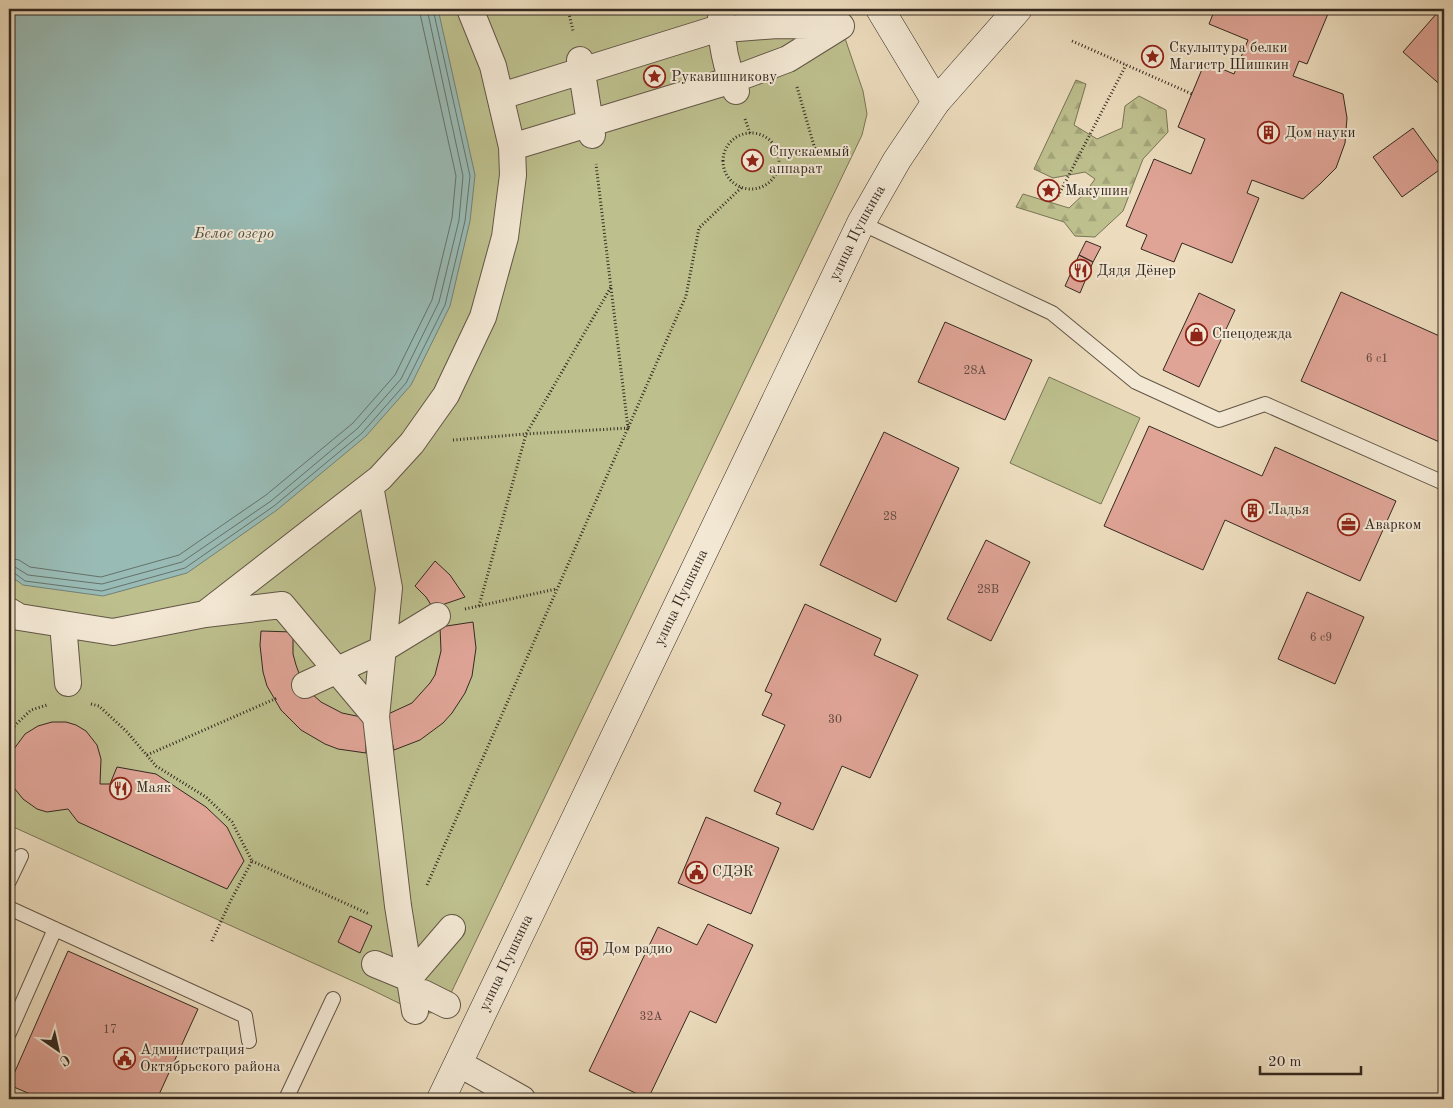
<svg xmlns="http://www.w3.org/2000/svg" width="1453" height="1108" viewBox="0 0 1453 1108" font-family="'Old Standard TT',serif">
	<defs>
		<pattern id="forest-firs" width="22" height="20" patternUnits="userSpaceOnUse" patternTransform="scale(1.25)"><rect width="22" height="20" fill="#bdbf8d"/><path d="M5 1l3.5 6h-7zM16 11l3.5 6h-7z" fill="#a3a479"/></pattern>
	</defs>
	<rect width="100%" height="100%" fill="#ecdcbd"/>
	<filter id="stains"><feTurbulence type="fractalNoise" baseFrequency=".004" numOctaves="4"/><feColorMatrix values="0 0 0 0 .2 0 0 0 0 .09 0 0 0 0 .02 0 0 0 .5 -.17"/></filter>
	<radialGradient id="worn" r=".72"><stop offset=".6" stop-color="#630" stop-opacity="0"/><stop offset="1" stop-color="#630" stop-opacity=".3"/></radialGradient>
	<!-- forest -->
	<path fill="url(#forest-firs)" stroke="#787456" d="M1076 80 1086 84 1074 125 1097 139 1122 128 1125 106 1139 96 1166 110 1168 132 1143 159 1123 211 1095 237 1075 236 1064 222 1016 207 1023 194 1069 208 1085 193 1095 179 1085 172 1053 178 1034 169Z"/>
	<!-- park -->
	<path fill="#bdbf8d" stroke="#787456" d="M9 9H835L863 91 867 114 862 135 451 993 437 1012 421 1014 366 987 9 825Z
		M1049 377 1140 418 1101 504 1010 463Z"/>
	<!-- water -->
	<path fill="#99bbb5" stroke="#718179" d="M9 9H438L475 175 470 221 450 306 411 385 366 436 277 510 187 573 103 596 23 585 9 575Z"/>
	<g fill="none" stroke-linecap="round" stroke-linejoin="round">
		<!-- shore -->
		<path stroke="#66726a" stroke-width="1" d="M9 558 19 560 30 567 101 577 179 555 266 495 353 423 395 375 432 300 452 218 456 176 419 9
			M9 565 15 567 28 575 102 584 182 562 271 501 358 428 401 379 439 302 459 220 463 176 427 9
			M9 572H13L25 581 102 591 185 568 274 506 362 433 406 383 445 305 465 221 470 176 433 9"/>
	</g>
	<!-- building -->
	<path fill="#dfa496" stroke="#342920" d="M1215 9H1330L1307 64 1299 61 1293 76 1343 94 1347 118 1345 143 1336 168 1320 184 1303 199 1252 180 1247 193 1259 198 1232 263 1182 243 1174 262 1141 249 1147 235 1126 226 1154 159 1191 174 1205 139 1178 127 1205 62 1234 74 1248 40 1209 24Z
		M1438 12 1444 17V88L1403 52Z
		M1413 128 1442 168 1402 197 1373 157Z
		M1086 241 1101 247 1093 262 1079 255Z
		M1079 255 1093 262 1080 293 1065 286Z
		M1341 292 1444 338V444L1301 381Z
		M1199 293 1235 310 1199 387 1163 370Z
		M945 322 1032 360 1005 420 918 382Z
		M1149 426 1262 476 1275 447 1396 501 1360 581 1225 520 1203 570 1104 526Z
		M884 432 959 468 896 602 820 565Z
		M986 540 1030 562 991 641 947 619Z
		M435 561 450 575 465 597 433 608 426 597 415 586Z
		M1307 592 1364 617 1335 684 1278 659Z
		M805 604 881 639 874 655 918 675 870 778 842 766 813 830 776 814 781 803 754 791 785 725 762 715 772 694 765 691Z
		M473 622 476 648 472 676 465 693 452 713 443 723 420 740 394 750 386 715 412 703 430 683 435 675 441 651 440 627Z
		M261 631 293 632V654L296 665 300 676 312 694 321 702 342 713 366 718V753L338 749 325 744 301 730 281 710 267 686 263 672 260 645Z
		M52 722H66L76 725 86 731 97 745 101 759 100 784H110L117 767 156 774 206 807 227 827 244 861 227 889 78 822 68 809 47 812 37 809 23 799 11 784 9 776V761L11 753 25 734 38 726Z
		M706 817 779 848 751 914 678 883Z
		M350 916 372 926 360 953 338 942Z
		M708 924 753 945 716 1023 690 1011 648 1099 589 1071 658 927 697 945Z
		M68 951 198 1009 157 1099H42L9 1085Z"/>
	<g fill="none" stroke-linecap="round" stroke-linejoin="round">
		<defs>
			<path id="lane" d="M861 223 1052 313 1136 382 1219 420 1265 404 1444 483
				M9 881 21 856
				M9 908 245 1016 249 1041
				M9 1033 55 929
				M286 1099 333 999"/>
			<path id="street" d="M721 18C721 42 727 69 736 91
				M580 60 592 135
				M501 96 713 30 777 25 841 26
				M512 147 732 80 788 59 841 26
				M370 486 389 588 376 717 398 906 415 1011
				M9 611 19 617 113 632 205 614 380 478 412 443 446 395 483 317 505 237 513 175 512 147 493 66 470 9
				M205 614 282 605 376 717
				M63 624 68 683
				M305 685 383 649 437 616
				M375 964 409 978 452 928
				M423 993 447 1005
				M458 1063 522 1099"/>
			<g id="secondary">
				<path d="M880 9 936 102"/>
				<path id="s1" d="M441 1099 861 223 897 160 936 102 1018 9"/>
			</g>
		</defs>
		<!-- lane casing -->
		<use href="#lane" stroke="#625647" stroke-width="16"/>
		<!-- street casing -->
		<use href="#street" stroke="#625647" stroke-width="28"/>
		<!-- secondary casing -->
		<use href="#secondary" stroke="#342920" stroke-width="29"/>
		<!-- path -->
		<path stroke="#342920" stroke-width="3" stroke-dasharray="1 2.5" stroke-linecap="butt" d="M568 9 573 31
			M1072 41 1192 94
			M797 87 817 156
			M745 119 750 133
			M723 161a28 28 0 1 1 56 0a28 28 0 1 1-56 0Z
			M1058 196 1126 65
			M453 440 526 434 628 428 596 164
			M479 606 526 434 611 287
			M465 609 556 589
			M91 704 99 706 127 732 156 766 206 797 232 822 252 861 230 902 211 943
			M9 731 31 710 47 705
			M147 755 277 698
			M252 861 369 914
			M427 885 686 296 699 228 742 187"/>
		<!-- lane -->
		<use href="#lane" stroke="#f3e8d4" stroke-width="14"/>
		<!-- street -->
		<use href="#street" stroke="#f3e8d4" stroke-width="26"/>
		<!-- secondary -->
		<use href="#secondary" stroke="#f3e8d4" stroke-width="28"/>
	</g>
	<!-- icons -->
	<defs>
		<symbol id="sight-ring" viewBox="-11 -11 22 22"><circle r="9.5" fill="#f3e8d4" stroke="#8f2418" stroke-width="1.5"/><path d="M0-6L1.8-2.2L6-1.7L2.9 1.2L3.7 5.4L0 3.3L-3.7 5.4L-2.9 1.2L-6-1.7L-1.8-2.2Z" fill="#8f2418"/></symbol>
		<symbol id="building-ring" viewBox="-11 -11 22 22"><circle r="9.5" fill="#f3e8d4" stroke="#8f2418" stroke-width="1.5"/><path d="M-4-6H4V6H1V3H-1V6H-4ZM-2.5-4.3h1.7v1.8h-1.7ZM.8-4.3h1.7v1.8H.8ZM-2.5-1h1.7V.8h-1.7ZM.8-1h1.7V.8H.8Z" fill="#8f2418"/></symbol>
		<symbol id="restaurant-ring" viewBox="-11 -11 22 22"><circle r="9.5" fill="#f3e8d4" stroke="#8f2418" stroke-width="1.5"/><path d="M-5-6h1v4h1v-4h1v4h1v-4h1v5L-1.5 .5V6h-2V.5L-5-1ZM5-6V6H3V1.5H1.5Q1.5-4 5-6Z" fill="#8f2418"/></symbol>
		<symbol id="shop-ring" viewBox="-11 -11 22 22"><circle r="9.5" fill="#f3e8d4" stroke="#8f2418" stroke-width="1.5"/><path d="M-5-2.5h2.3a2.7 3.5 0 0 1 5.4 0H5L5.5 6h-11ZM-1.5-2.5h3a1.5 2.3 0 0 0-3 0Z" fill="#8f2418"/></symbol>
		<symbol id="office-ring" viewBox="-11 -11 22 22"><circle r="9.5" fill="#f3e8d4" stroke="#8f2418" stroke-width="1.5"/><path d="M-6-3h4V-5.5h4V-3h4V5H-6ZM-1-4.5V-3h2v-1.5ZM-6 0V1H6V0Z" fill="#8f2418"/></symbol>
		<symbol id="civic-ring" viewBox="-11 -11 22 22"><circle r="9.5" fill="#f3e8d4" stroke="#8f2418" stroke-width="1.5"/><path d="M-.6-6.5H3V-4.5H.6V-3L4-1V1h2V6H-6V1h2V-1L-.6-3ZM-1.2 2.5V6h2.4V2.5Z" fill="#8f2418"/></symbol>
		<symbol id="bus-ring" viewBox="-11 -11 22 22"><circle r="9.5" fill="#f3e8d4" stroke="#8f2418" stroke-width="1.5"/><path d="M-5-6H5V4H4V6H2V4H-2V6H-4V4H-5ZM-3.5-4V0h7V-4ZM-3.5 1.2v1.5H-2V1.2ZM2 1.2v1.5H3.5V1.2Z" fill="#8f2418"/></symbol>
	</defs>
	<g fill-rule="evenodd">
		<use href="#sight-ring" x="1140" y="44" width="25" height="25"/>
		<use href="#sight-ring" x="642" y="64" width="25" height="25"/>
		<use href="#building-ring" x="1256" y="120" width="25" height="25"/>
		<use href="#sight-ring" x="740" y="148" width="25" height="25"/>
		<use href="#sight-ring" x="1036" y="178" width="25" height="25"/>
		<use href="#restaurant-ring" x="1068" y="258" width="25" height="25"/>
		<use href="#shop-ring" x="1184" y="322" width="25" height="25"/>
		<use href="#building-ring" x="1240" y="498" width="25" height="25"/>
		<use href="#office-ring" x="1336" y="512" width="25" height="25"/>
		<use href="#restaurant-ring" x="108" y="776" width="25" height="25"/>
		<use href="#civic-ring" x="684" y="860" width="25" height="25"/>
		<use href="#bus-ring" x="574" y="936" width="25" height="25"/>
		<use href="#civic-ring" x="112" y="1046" width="25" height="25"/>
	</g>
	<g text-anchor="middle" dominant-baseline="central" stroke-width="4" stroke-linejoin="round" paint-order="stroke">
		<!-- number labels -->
		<g font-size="12" fill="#5f483e">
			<text x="1377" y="359">6 с1</text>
			<text x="975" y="371">28А</text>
			<text x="890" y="517">28</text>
			<text x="988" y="590">28В</text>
			<text x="1321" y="638">6 с9</text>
			<text x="835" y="720">30</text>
			<text x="651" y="1017">32А</text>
			<text x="110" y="1030">17</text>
		</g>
		<!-- poi labels -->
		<g font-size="15" fill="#342920" stroke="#f3e8d4" text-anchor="start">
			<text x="1169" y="48">Скульптура белки<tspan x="1169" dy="17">Магистр Шишкин</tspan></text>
			<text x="671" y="77">Рукавишникову</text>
			<text x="1285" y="133">Дом науки</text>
			<text x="769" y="152">Спускаемый<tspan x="769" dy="17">аппарат</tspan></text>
			<text x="1065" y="191">Макушин</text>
			<text x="1097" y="271">Дядя Дёнер</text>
			<text x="1212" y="334">Спецодежда</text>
			<text x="1268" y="510">Ладья</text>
			<text x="1364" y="525">Аварком</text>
			<text x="136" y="788">Маяк</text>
			<text x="712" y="872">СДЭК</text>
			<text x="603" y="949">Дом радио</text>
			<text x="140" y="1050">Администрация<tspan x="140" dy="17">Октябрьского района</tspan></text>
		</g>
		<!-- street labels -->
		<g font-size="15" fill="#342920" stroke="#f3e8d4">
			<text stroke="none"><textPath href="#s1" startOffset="961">улица Пушкина</textPath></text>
			<text stroke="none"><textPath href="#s1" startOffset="556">улица Пушкина</textPath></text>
			<text stroke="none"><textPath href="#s1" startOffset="151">улица Пушкина</textPath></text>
		</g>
		<!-- water labels -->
		<g font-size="16" font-style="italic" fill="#4d4e45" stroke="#f3e8d4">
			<text x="234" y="234">Белое озеро</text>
		</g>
	</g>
	<!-- margin -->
	<rect width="1453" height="1108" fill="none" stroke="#ecdcbd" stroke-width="30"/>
	<rect x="10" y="10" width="1433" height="1088" fill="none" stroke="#342920" stroke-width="2.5"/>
	<rect x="15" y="15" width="1423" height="1078" fill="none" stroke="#342920"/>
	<!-- north arrow -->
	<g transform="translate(58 1050) rotate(146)" stroke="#f3e8d4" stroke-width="4" paint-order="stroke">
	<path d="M0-4L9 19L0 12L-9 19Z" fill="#342920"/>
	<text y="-8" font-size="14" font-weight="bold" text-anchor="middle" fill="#342920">С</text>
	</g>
	<!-- scale -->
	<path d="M1260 1066v8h101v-8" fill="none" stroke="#342920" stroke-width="2.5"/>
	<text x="1268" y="1066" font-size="15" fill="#342920" stroke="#f3e8d4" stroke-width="4" paint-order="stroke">20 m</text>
	<rect width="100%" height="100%" filter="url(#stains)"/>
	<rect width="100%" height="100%" fill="url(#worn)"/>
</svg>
